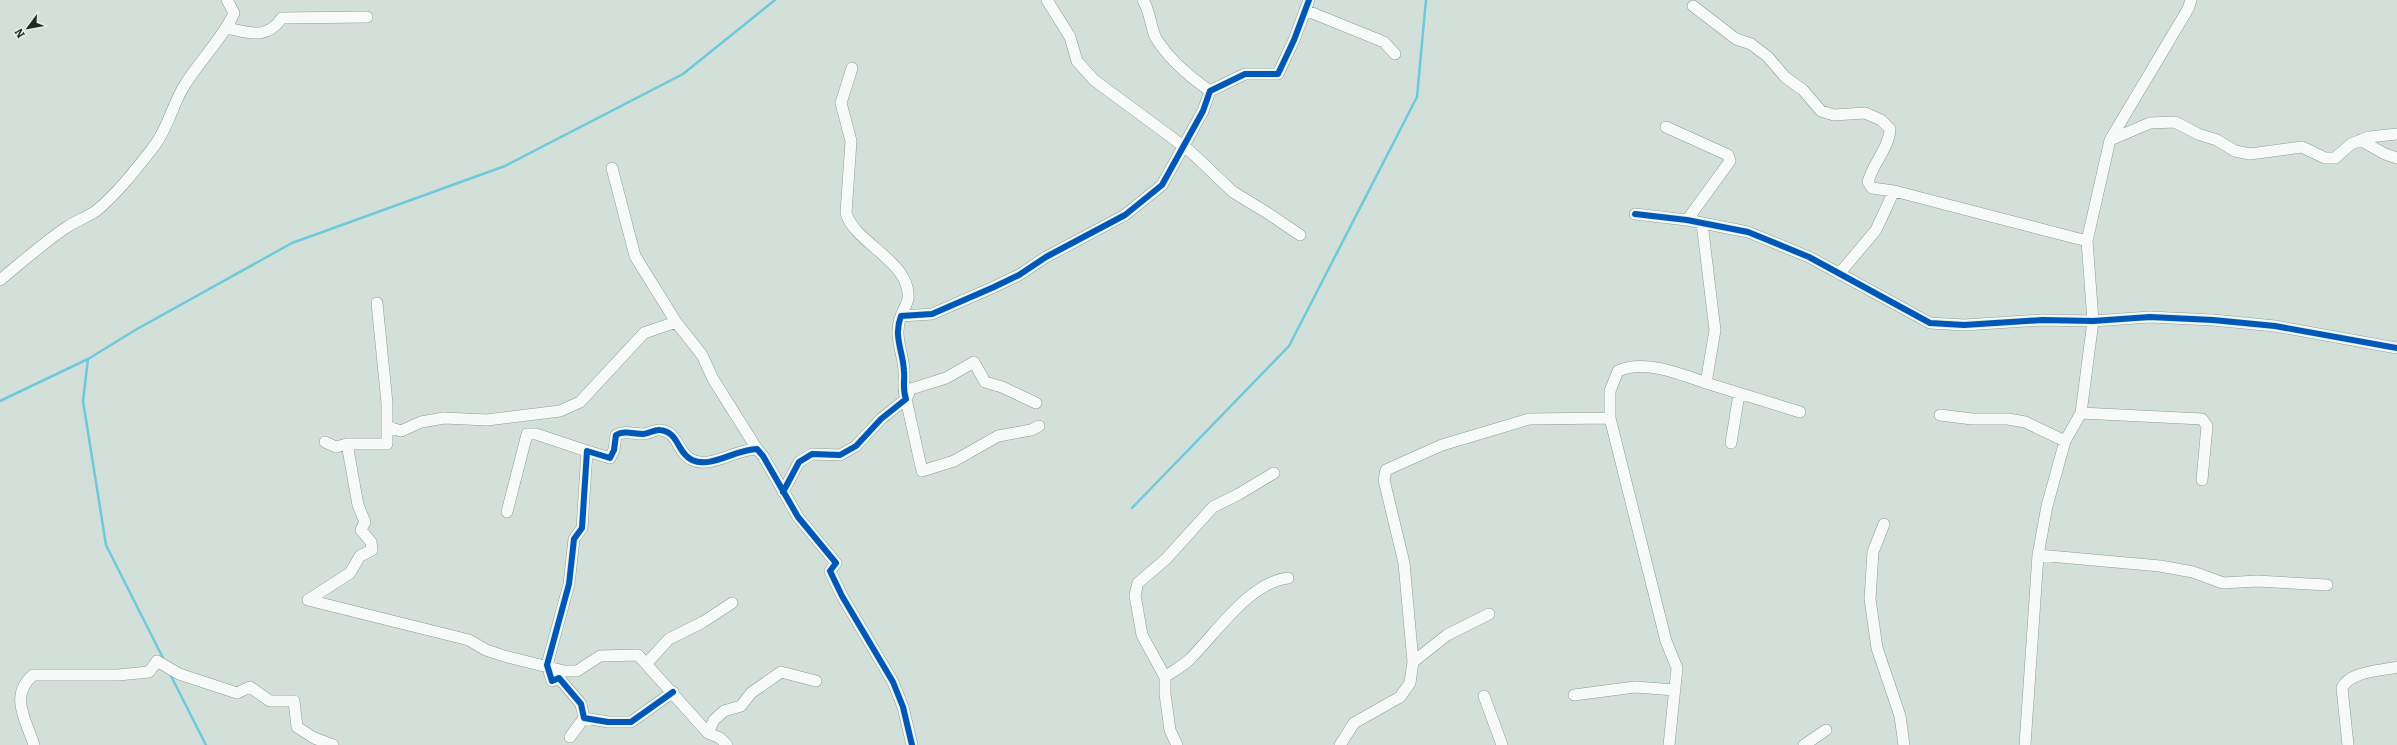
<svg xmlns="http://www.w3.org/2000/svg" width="2397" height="745" viewBox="0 0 2397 745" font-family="Bitter,serif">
	<rect width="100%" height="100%" fill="#d3e0d9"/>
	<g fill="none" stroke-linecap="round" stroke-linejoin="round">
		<!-- stream -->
		<path stroke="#6ec9dc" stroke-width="2.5" d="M88 359 83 401 106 545 164 660
			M0 401 88 359 137 329 292 243 505 166 683 74 775 0
			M1132 508 1289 346 1417 97 1426 0
			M170 674 206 745"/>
		<defs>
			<path id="minor" d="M1047 0 1070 37 1077 61 1094 80 1190 151 1233 192 1266 212 1300 235
				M1143 0C1151 13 1150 27 1156 38 1169 60 1190 77 1210 91
				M1693 6 1736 39 1751 44 1768 57 1785 77 1803 90 1821 111 1834 115 1865 113 1881 120 1890 129C1889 148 1873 163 1868 182L1872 188 1894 191 2087 241
				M1305 10 1384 42 1395 54
				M227 28C251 33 266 40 282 18L367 17
				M852 68 841 103 851 141 846 213C854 243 912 262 908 299 907 304 903 311 901 316
				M1666 127 1728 155 1730 161 1687 220
				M2110 140 2150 123 2175 122 2198 134 2217 140 2235 151 2250 154 2302 147 2325 158H2335L2351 144 2369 137 2397 134
				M2360 140 2385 154 2397 158
				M1635 214 1687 220 1748 232 1809 257 1930 323 1964 325 2042 320 2093 321 2150 317 2213 320 2275 326 2397 348
				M1839 274 1876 230 1894 191
				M0 280C22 262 43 243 67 227 76 221 87 217 96 211 118 193 137 168 155 145 169 126 173 102 186 83 201 59 223 38 234 13L227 0
				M676 322 702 355 713 379 757 449
				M1706 383 1800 412
				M1036 403 1002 387 985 382 974 362 946 378 911 389 906 399 922 471 954 461 998 436 1031 430 1039 426
				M2081 413 2202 419 2207 426 2202 480
				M1940 415 1972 419H2008L2025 422 2065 441
				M388 427 401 431 421 422 444 418 487 420 560 411 580 402 644 333 676 322 635 256 612 168
				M325 442 336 447 347 444 358 505 365 522 361 530 371 542 372 550 360 556 350 573 308 600 469 640 486 650 504 656 564 671H577L600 656 638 655 708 733 720 738 727 745
				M1731 443 1739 394
				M347 444H387V403L377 303
				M783 492 799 462 812 454 840 455 856 446 881 419 906 399C902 388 905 381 904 371 903 351 893 336 901 316L932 314 994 287 1019 275 1046 257 1125 215 1162 185 1203 111 1210 91 1245 74H1278L1294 40 1309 0
				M507 512 527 434H536L587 451
				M1884 524 1873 552 1870 599 1877 648 1900 716 1904 745
				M2038 555 2160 566 2193 572 2223 583 2257 581 2327 585
				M1413 662 1447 635 1489 614
				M647 663 669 639 703 622 732 603
				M1165 677C1173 671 1183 666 1190 659 1217 632 1250 582 1288 578
				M673 692 631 722H608L584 718 581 704 559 678 552 681 547 665 569 584 574 539 582 528 587 451 610 458 614 450 616 435C625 430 633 434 643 434 649 434 655 429 660 430 679 432 677 453 692 460 711 469 736 449 757 449L763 456 798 517 836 563 830 571 842 596 893 682 903 707 912 745
				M1574 695 1635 687 1675 690
				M1484 696 1502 745
				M708 733 714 720 724 711 741 706 751 693 781 672 816 681
				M570 737 584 718
				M34 745C26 720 9 696 33 675H118L149 672 157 661 179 674 237 693 250 687 270 701H294L297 727 314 738 333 745
				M1177 745 1170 730 1165 694V677L1142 635 1135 595 1138 583 1166 559 1213 507 1239 494 1274 473
				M1340 745 1354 723 1400 697 1410 683 1413 662 1404 563 1384 480 1386 470 1442 445 1529 419 1610 418
				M1669 745 1677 668 1666 641 1610 418V391L1618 371C1644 359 1681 374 1706 383L1715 330 1702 223
				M1804 745 1826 730
				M2025 745 2038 555 2047 506 2065 441 2081 413 2093 321 2087 241 2110 140 2188 9 2191 0
				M2348 745 2342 688C2350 671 2380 671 2397 667"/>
		</defs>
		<!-- minor casing -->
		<use href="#minor" stroke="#909a95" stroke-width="12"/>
		<!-- minor -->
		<use href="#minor" stroke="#f8faf9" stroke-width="11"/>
		<defs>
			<path id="cycleway" d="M1635 214 1687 220 1748 232 1809 257 1930 323 1964 325 2042 320 2093 321 2150 317 2213 320 2275 326 2397 348
				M783 492 799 462 812 454 840 455 856 446 881 419 906 399C902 388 905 381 904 371 903 351 893 336 901 316L932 314 994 287 1019 275 1046 257 1125 215 1162 185 1203 111 1210 91 1245 74H1278L1294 40 1309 0
				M673 692 631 722H608L584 718 581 704 559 678 552 681 547 665 569 584 574 539 582 528 587 451 610 458 614 450 616 435C625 430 633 434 643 434 649 434 655 429 660 430 679 432 677 453 692 460 711 469 736 449 757 449L763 456 798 517 836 563 830 571 842 596 893 682 903 707 912 745"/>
		</defs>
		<!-- cycleway casing -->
		<use href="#cycleway" stroke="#dbf2e6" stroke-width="8"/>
		<!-- cycleway -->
		<use href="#cycleway" stroke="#0057b8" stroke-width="6"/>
	</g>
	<!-- north arrow -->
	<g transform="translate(28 28) rotate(238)" stroke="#dbf2e6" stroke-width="3" paint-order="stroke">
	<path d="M0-3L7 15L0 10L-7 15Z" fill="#202824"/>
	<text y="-6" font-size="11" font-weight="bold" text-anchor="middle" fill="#202824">N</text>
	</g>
</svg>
